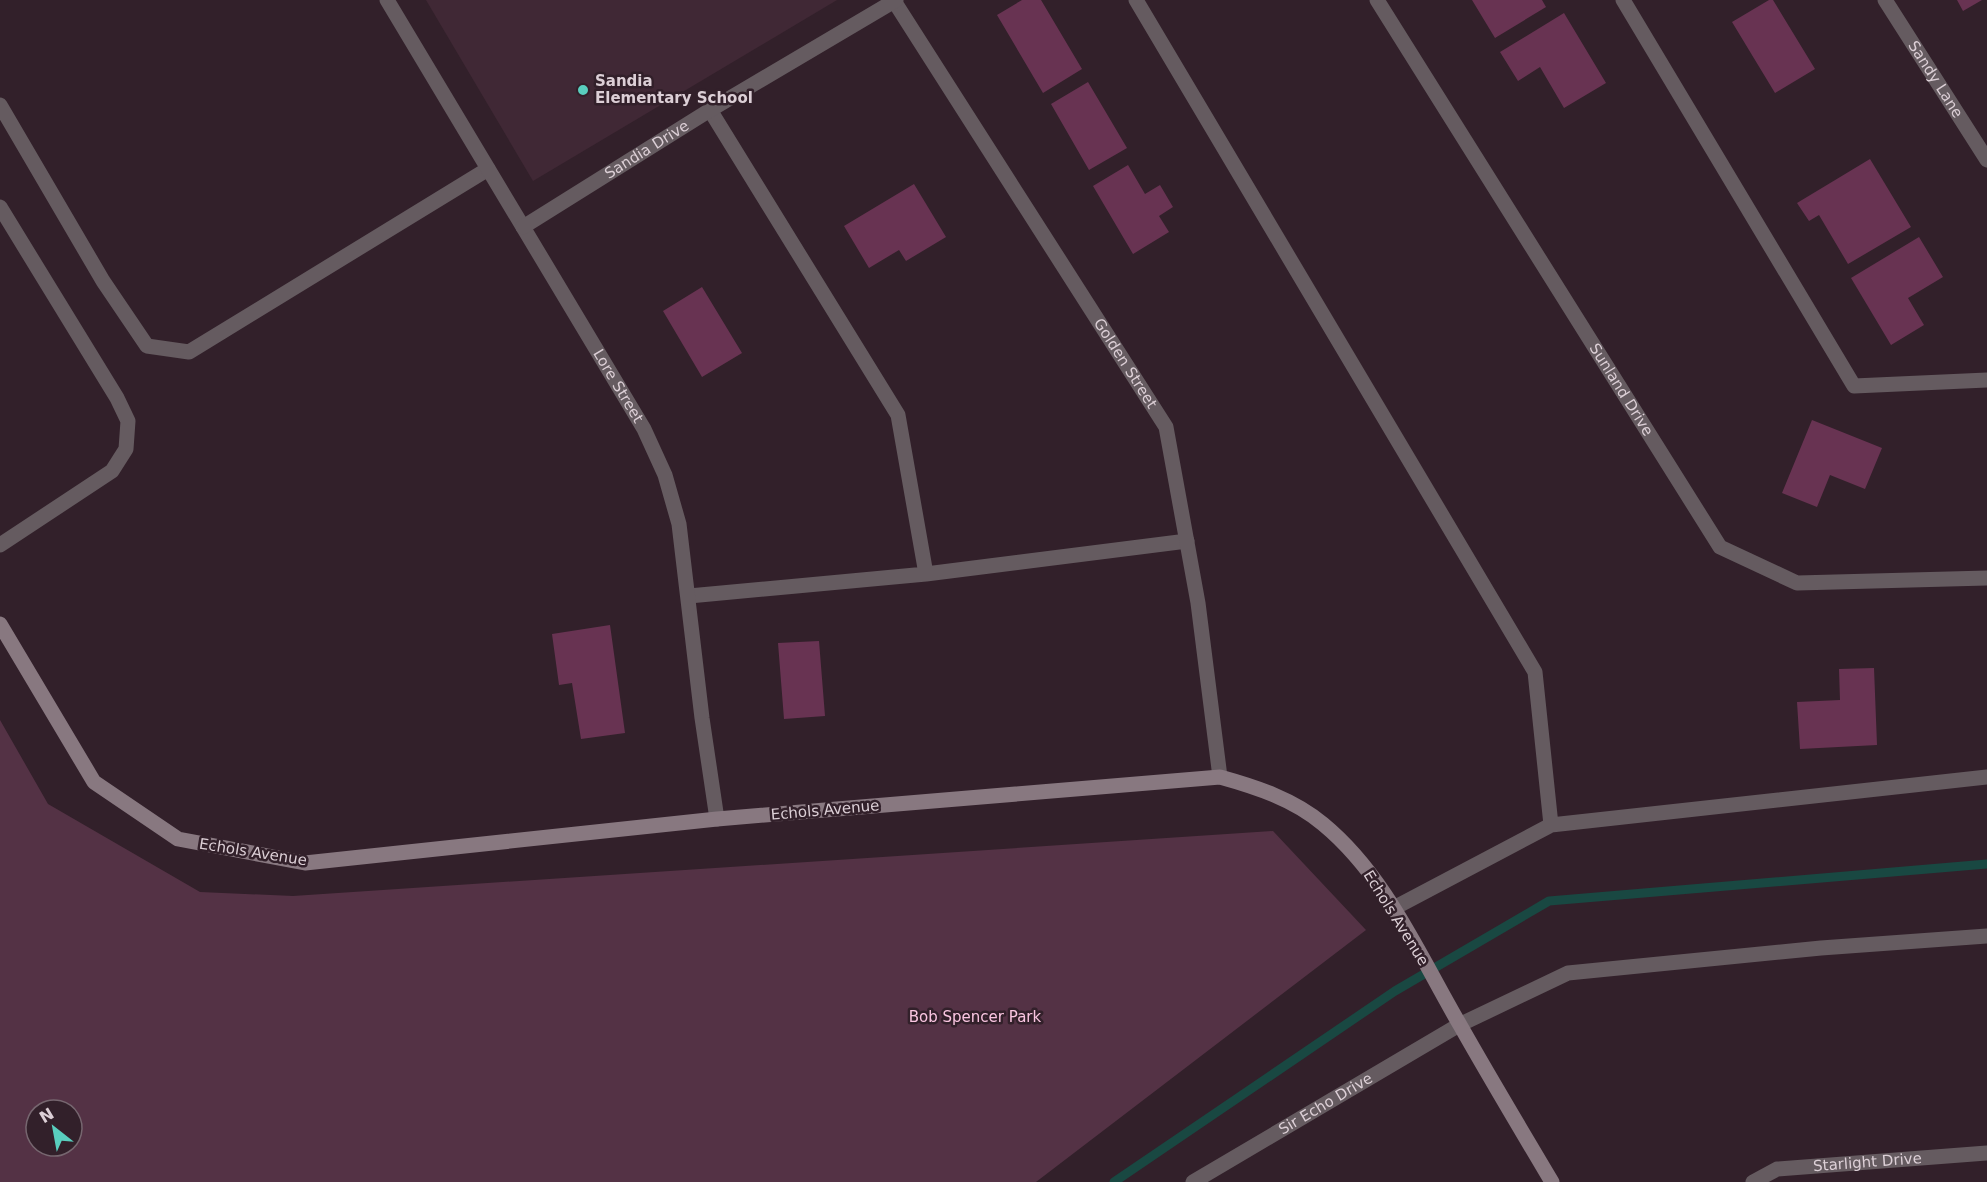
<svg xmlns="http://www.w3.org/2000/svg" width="1987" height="1182" viewBox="0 0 1987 1182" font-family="'DejaVu Sans',sans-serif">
	<rect width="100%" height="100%" fill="#32202a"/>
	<!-- built -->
	<path fill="#402835" d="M426 0H837L533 181Z"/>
	<!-- green -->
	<path fill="#543245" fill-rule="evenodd" d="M0 720 48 804 200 892 293 896 1273 831 1366 930 1036 1182H0ZM36 1110H72V1146H36Z"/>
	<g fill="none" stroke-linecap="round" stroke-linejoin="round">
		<!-- stream -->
		<path stroke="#194842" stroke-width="9" d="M1114 1182 1395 991 1549 901 1987 864"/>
	</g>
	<!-- building -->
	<path fill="#683352" d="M1022 0H1041L1082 69 1043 93 997 15Z
		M1472 0H1542L1546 7 1495 38Z
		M1769 0H1773L1815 69 1775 93 1732 22Z
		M1957 0H1982L1963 11Z
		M1564 13 1606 83 1564 108 1540 67 1518 81 1500 52Z
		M1088 82 1127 148 1089 170 1051 104Z
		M1870 159 1911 227 1848 264 1819 215 1809 221 1797 203Z
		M1128 165 1145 194 1160 185 1173 207 1159 216 1169 232 1133 254 1093 186Z
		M914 184 946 237 906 261 899 250 869 268 844 226Z
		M1919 237 1943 277 1908 298 1924 325 1891 345 1851 278Z
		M702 287 742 353 702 377 663 311Z
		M1812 420 1882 448 1865 489 1830 475 1817 507 1782 493Z
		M610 625 625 733 581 739 572 683 559 685 552 634Z
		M819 641 825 716 784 719 778 643Z
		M1874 668 1877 745 1800 749 1797 702 1840 700 1839 669Z"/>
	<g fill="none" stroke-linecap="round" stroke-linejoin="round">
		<!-- lane -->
		<path stroke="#655b60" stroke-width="15" d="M1136 0 1535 672 1551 825
			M1623 0 1854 386 1987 380
			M0 105 103 281 147 346 189 352 488 169
			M710 110 898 415 926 574
			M0 207 117 398 128 421 126 449 112 471 0 545
			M689 596 926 574 1187 541
			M1394 908 1551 825 1987 777
			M1459 1025 1568 973 1821 948 1987 936"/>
		<!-- street -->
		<g stroke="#655b60" stroke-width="15">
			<path id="s1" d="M387 0 644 429 665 475 679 524 702 718 717 819"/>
			<path id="s2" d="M1377 0 1720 547 1797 583 1987 578"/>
			<path id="s3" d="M1885 0 1987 160"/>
			<path id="s4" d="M894 1 1166 427 1198 603 1220 777"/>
			<path id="s5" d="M523 227 710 110 896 0"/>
			<path id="s6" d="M1193 1182 1459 1025"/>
			<path id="s7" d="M1753 1182 1777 1169 1987 1153"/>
		</g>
		<!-- secondary -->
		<path stroke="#887880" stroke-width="15" d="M0 624 94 782 178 839 305 863 717 819 1220 777C1256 787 1293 799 1323 824 1386 876 1419 955 1460 1025 1490 1078 1521 1130 1552 1182"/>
	</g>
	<!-- markers -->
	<circle fill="#59cebe" stroke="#32202a" stroke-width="2" cx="583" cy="90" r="6"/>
	<g text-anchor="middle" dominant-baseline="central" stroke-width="5" stroke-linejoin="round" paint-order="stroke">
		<!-- street labels -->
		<g font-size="15" fill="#dccfd6" stroke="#32202a">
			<text stroke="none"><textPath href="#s3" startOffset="94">Sandy Lane</textPath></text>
			<text stroke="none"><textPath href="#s5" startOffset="146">Sandia Drive</textPath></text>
			<text stroke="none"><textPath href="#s4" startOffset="430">Golden Street</textPath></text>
			<text stroke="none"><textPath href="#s1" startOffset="450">Lore Street</textPath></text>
			<text stroke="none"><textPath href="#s2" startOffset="460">Sunland Drive</textPath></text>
			<text transform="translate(825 810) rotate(-5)">Echols Avenue</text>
			<text transform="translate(253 852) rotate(9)">Echols Avenue</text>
			<text transform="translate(1396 918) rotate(58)">Echols Avenue</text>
			<text stroke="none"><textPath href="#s6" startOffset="154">Sir Echo Drive</textPath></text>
			<text stroke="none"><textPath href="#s7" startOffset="118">Starlight Drive</textPath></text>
		</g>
		<!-- poi labels -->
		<g font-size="15" font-weight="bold" fill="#dccfd6" stroke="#32202a" text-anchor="start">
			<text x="595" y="81">Sandia<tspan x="595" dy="17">Elementary School</tspan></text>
		</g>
		<!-- park labels -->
		<g font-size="15" fill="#fac5e1" stroke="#32202a">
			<text x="975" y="1017">Bob Spencer Park</text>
		</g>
	</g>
	<!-- north arrow -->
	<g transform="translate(54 1128) rotate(329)"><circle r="28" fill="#32202a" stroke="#76666f" stroke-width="1.5"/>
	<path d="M0-4.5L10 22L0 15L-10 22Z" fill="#59cebe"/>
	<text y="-9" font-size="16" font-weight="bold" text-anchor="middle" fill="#dccfd6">N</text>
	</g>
</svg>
